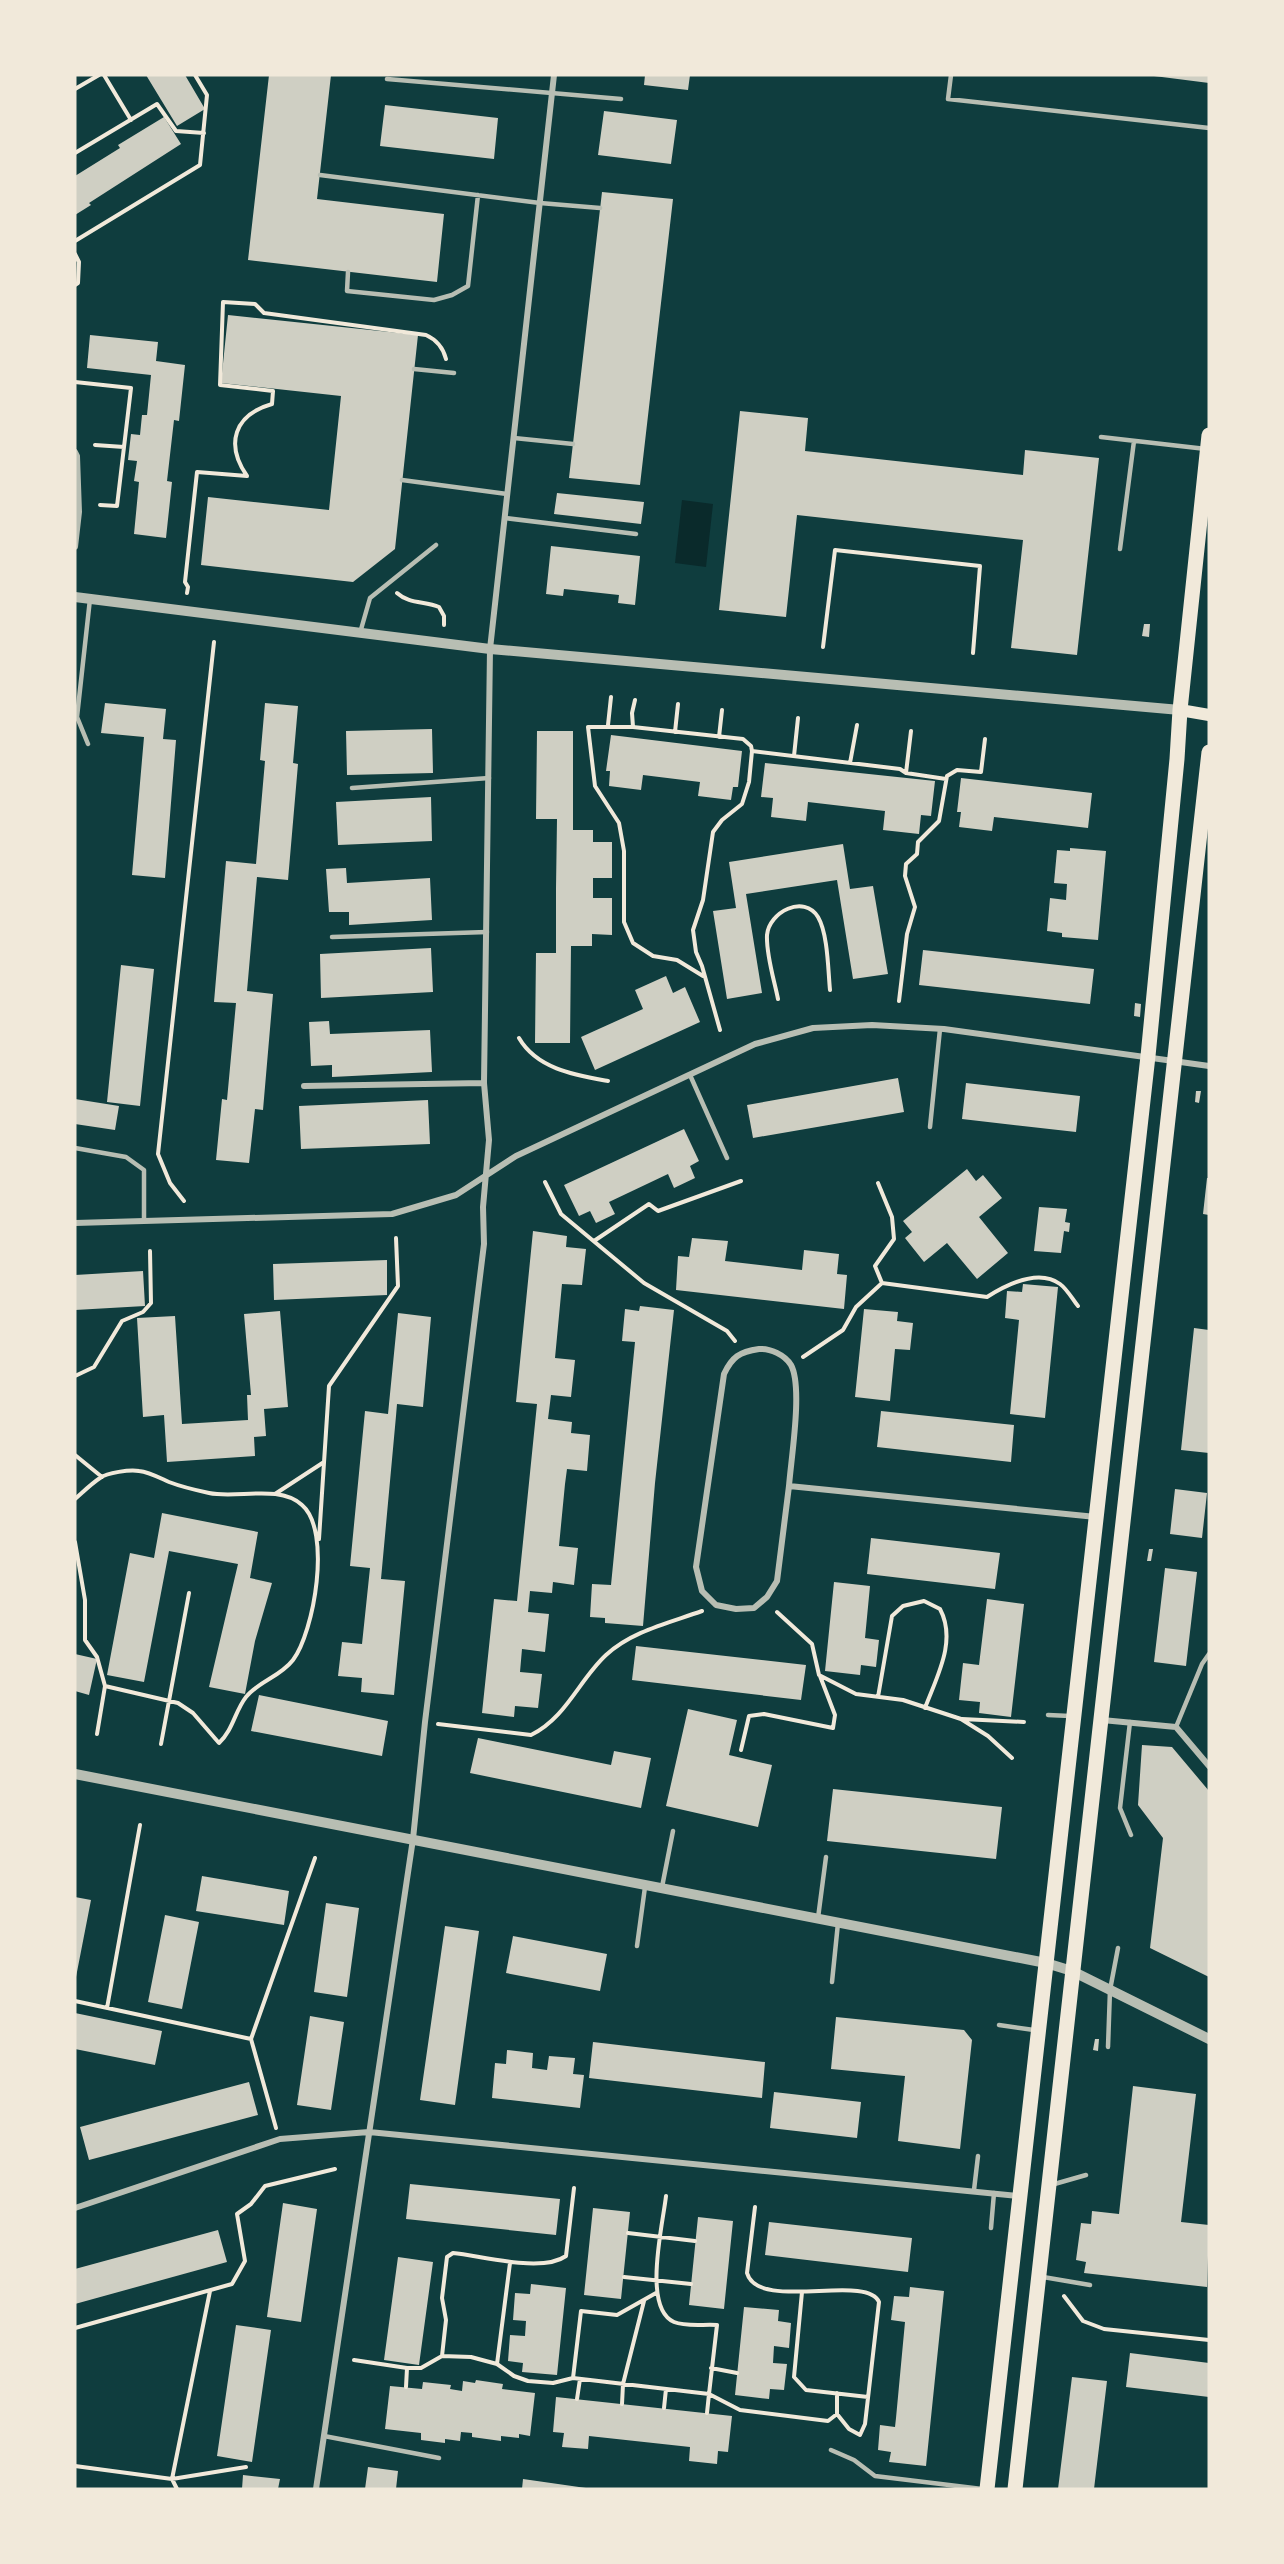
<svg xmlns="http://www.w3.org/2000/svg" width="1284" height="2564" viewBox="0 0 1284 2564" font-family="'DejaVu Sans',sans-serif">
	<rect width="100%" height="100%" fill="#0f3d3e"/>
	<!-- water -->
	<path fill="#0a2a2b" d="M682 500 713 504 706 567 675 563Z"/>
	<!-- building -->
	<path fill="#cfcfc3" d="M146 75H185L205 109 177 126Z
		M269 75H331L317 199 444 214 437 282 248 260Z
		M645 75H690L688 90 644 85Z
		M1154 75H1209V83L1154 76Z
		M385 105 498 118 494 159 380 146Z
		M604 111 677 120 671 164 598 155Z
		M164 117 181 144 89 203 91 205 75 215V176L120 148 118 145Z
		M602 192 673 199 640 485 569 478Z
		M228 315 418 335 395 549 353 582 201 565 208 497 329 510 341 396 221 383Z
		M90 335 158 342 156 361 185 365 179 421 174 420 167 481 172 482 166 538 134 534 139 482 134 481 137 461 128 460 131 434 140 435 142 415H147L151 375 87 368Z
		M740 411 808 418 805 451 1023 475 1025 450 1099 458 1077 655 1011 648 1023 540 797 515 786 617 719 610Z
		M557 493 644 502 641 524 554 514Z
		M551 546 640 556 635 605 618 603 619 595 564 589 563 596 546 594Z
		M1144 624H1150L1149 637 1142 636Z
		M105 703 166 709 163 739 176 740 165 878 132 875 144 737 101 733Z
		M265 703 298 706 293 763 298 764 288 880 257 877 247 991 273 994 263 1110 255 1109 249 1163 216 1160 222 1099 227 1100 236 1003 214 1002 226 861 256 864 265 761 260 760Z
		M432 729 433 773 347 775 346 731Z
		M537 731H573V830H593V842H612V878H593V898H612V935L592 934V946H571L570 1043H535L536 953H556V888L557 819H536Z
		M611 735 742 751 738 787H733L731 800 698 796 700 782 643 775 641 790 609 786 610 771H606Z
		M765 763 935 781 931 816 921 815 919 834 883 830 885 811 808 802 806 821 771 817 773 798 761 797Z
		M961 778 1092 793 1088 828 994 817 992 831 959 827 961 812H957Z
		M431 797 432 841 338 845 336 802Z
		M843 844 850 889 873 886 888 974 853 979 837 880 746 894 762 993 727 999 713 911 736 908 729 862Z
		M1070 848 1106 851 1098 940 1062 937V933L1047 931 1050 898 1066 900 1067 884 1054 883 1057 850 1070 851Z
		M346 868 347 883 430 878 432 920 349 925V912H329L326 869Z
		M431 948 433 992 321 998 320 954Z
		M923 950 1094 969 1090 1004 919 985Z
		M121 965 154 969 140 1106 107 1102Z
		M666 976 673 993 685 987 700 1022 595 1070 581 1037 643 1009 635 990Z
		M1135 1003 1141 1004 1140 1017 1134 1016Z
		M329 1021 330 1034 430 1030 432 1072 332 1077V1065L311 1066 309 1022Z
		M898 1078 904 1112 753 1138 747 1105Z
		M966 1083 1080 1096 1076 1132 962 1119Z
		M1196 1091H1201L1199 1103 1195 1102Z
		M75 1099 119 1106 115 1130 75 1124Z
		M428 1100 430 1144 301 1149 299 1106Z
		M684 1129 699 1161 690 1166 695 1178 674 1188 668 1174 609 1202 615 1214 596 1223 590 1211 579 1216 564 1185Z
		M967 1169 976 1181 983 1175 1002 1198 979 1217 1008 1253 977 1279 947 1243 924 1262 905 1238 912 1232 903 1221Z
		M1207 1178H1209V1215L1203 1214Z
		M1039 1207 1067 1209 1065 1222 1070 1223 1069 1232 1064 1231 1061 1253 1034 1251Z
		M533 1231 567 1236 566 1247 586 1249 582 1285 562 1284 555 1358 575 1360 571 1397 551 1395 548 1419 572 1422 571 1433 590 1435 587 1471 567 1469 565 1484 559 1546 578 1548 574 1585 553 1582 552 1593 530 1591 528 1612 549 1614 545 1652 522 1649 520 1672 542 1674 538 1708 515 1706 514 1717 482 1713 494 1599 517 1601 537 1404 516 1402Z
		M692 1238 728 1241 725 1261 785 1268 802 1270 804 1250 839 1254 837 1274 847 1275 844 1309 676 1290 678 1256 689 1257Z
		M387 1260V1295L274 1300 273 1264Z
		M143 1271 145 1306 75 1310V1275Z
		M1023 1284 1058 1287 1045 1418 1010 1414 1019 1320 1005 1318 1007 1291 1022 1292Z
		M640 1306 674 1310 655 1483 643 1626 605 1623V1618L590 1617 592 1584 611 1585 635 1342 622 1341 625 1309 639 1311Z
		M864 1309 898 1312 897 1321 913 1323 910 1350 895 1349 890 1401 855 1397Z
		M280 1311 288 1407 264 1409 266 1436 254 1437 255 1456 167 1462 164 1415 143 1417 137 1318 175 1316 182 1424 248 1420 247 1395H251L244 1314Z
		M398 1313 431 1317 423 1407 397 1404 396 1416 381 1579 405 1581 394 1695 361 1692 362 1678 338 1676 342 1642 362 1644 370 1568 350 1566 365 1411 388 1414Z
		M1194 1328 1209 1330V1453L1181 1450Z
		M881 1411 1014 1425 1011 1462 877 1447Z
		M1175 1489 1207 1493 1202 1538 1170 1534Z
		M162 1513 258 1532 250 1578 272 1583 255 1641 245 1694 209 1687 238 1564 169 1551 144 1682 107 1675 130 1553 154 1558Z
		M871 1538 1000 1553 995 1589 867 1574Z
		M1149 1549H1153L1151 1561H1147Z
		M1165 1568 1197 1572 1186 1666 1154 1662Z
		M834 1582 870 1586 865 1638 879 1640 876 1667 861 1665 860 1675 825 1671Z
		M987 1599 1024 1604 1011 1717 979 1713 980 1702 959 1700 963 1663 979 1665Z
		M636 1646 806 1665 801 1700 632 1680Z
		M75 1654 97 1659 89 1695 75 1691Z
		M259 1695 388 1721 382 1756 251 1731Z
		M688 1709 737 1720 729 1755 772 1765 758 1827 666 1806Z
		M478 1738 611 1765 614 1751 651 1758 641 1808 470 1773Z
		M1142 1745 1172 1747 1209 1791V1977L1150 1948 1163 1838 1138 1805Z
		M833 1789 1002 1807 996 1859 827 1841Z
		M202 1876 289 1891 284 1925 196 1911Z
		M75 1897 91 1900 76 1977H75Z
		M326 1903 359 1908 347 1997 314 1992Z
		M165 1915 199 1922 182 2009 148 2002Z
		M445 1926 479 1931 455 2105 420 2100Z
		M513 1936 607 1954 600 1991 506 1973Z
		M75 2013 162 2031 155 2065 75 2049Z
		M310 2016 344 2022 331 2110 297 2105Z
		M836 2017 964 2030 972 2040 960 2149 898 2141 905 2076 831 2069Z
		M1095 2039H1099L1098 2051 1093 2050Z
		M593 2042 765 2062 762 2098 589 2078Z
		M507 2050 533 2053 532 2068 547 2070 549 2056 575 2058 573 2074 584 2075 580 2108 492 2098 495 2063 506 2064Z
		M249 2082 258 2115 89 2160 80 2127Z
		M1133 2086 1196 2094 1181 2222 1209 2225 1207 2287 1084 2273 1086 2262 1076 2260 1081 2223 1091 2224 1092 2211 1119 2214Z
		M774 2092 861 2102 857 2138 770 2128Z
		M410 2184 560 2199 556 2235 406 2219Z
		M283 2203 317 2209 301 2322 267 2317Z
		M593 2208 630 2212 621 2299 584 2295Z
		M698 2217 733 2221 724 2309 689 2305Z
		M769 2222 912 2238 908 2272 765 2255Z
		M218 2230 227 2262 75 2304V2269Z
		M398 2257 433 2262 419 2365 384 2360Z
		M531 2284 566 2288 557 2375 522 2372 523 2363 508 2361 510 2335 525 2336 526 2321 513 2320 515 2293 530 2294Z
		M910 2287 944 2291 926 2466 889 2462 891 2452 878 2450 880 2425 895 2427 896 2418 905 2322 891 2320 894 2296 909 2297Z
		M744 2307 779 2310 778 2321 791 2323 789 2348 774 2346 773 2363 787 2364 784 2390 770 2389 769 2399 735 2395Z
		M236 2325 271 2330 252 2462 217 2456Z
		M1130 2353 1209 2363V2397L1126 2387Z
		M1072 2377 1107 2381 1094 2489H1058Z
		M476 2380 503 2384 502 2389 535 2393 530 2436 519 2434V2438L501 2436V2441L472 2437V2433L461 2432 460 2441 445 2439V2443L421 2440V2433L385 2429 390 2386 422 2389 423 2382 451 2385 450 2389 462 2391 463 2381 475 2383Z
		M556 2397 732 2416 728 2452 718 2451 717 2464 689 2461 690 2447 589 2436 588 2449 562 2447 564 2433 553 2432Z
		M368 2467 398 2471 396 2489H365Z
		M243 2475 280 2479 278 2489H242Z
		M523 2479 586 2488V2489H522Z"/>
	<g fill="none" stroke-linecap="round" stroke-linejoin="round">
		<!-- path -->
		<path stroke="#f1e9da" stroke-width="4" d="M104 75 131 120
			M75 89 99 75
			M75 153 157 104 176 131 204 133
			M75 241 200 165 207 95 195 75
			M75 254 79 262 78 283 75 285
			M75 382 131 388 117 506 100 505
			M95 445 124 447
			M187 593 188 587 185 582 197 472 247 476C225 444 234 415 272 404L273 391 220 385 223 302 255 304 264 313 426 335C437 340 443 347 446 359
			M397 593C409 604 425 601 439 607L444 616V625
			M823 647 835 550 980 566 973 653
			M608 725 611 697
			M633 727 632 713 635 700
			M675 732 678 704
			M719 737 722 710
			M752 751 900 769 906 773 946 779
			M794 756 798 718
			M850 763 857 725
			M906 773 911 731
			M703 976 677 960 653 956 633 943 624 922V851L619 823 595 786 588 727H633L743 739 751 746 752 751 749 782 742 804 722 820 713 832 703 900 693 930 696 952 702 966 720 1030
			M778 999C774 979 766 955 767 935 769 912 804 894 818 917 828 934 828 970 830 990
			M899 1001 907 934 915 907 905 876 906 864 917 854 918 842 939 821 947 776 957 770 981 772 985 739
			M519 1038C537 1069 575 1075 608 1081
			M545 1182 561 1214 644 1283 727 1331 735 1341
			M184 1201 170 1183 158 1154 214 642
			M594 1241 649 1204 658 1211 741 1181
			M882 1283 987 1297C1006 1285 1038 1268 1060 1284 1067 1289 1073 1300 1078 1306
			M803 1357 843 1330 856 1307 882 1283 875 1266 894 1239 892 1217 878 1183
			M75 1376 94 1367 122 1321 143 1312 151 1303 150 1251
			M75 1455 102 1477
			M275 1494 324 1462
			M75 1499C83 1492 91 1484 100 1478 107 1473 130 1469 139 1471 149 1472 160 1478 169 1482 182 1487 195 1490 209 1493 237 1499 279 1484 302 1505 332 1531 314 1632 293 1660 280 1677 259 1681 246 1697 235 1711 233 1730 219 1743L193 1713 178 1703 105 1686 97 1657 85 1640V1600L75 1542
			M319 1539 329 1386 398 1286 396 1238
			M777 1612 812 1644 819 1675 856 1694 903 1700 961 1719 988 1736 1012 1758
			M878 1697 892 1616 903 1606 924 1601 940 1609C957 1641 937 1676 925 1708
			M962 1719 1024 1722
			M438 1724 531 1735C566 1718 579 1680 606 1655 632 1631 669 1623 702 1611
			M97 1734 105 1686
			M161 1744 189 1593
			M741 1750 749 1716 764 1714 833 1728 835 1715 820 1676
			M75 2001 251 2039
			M107 2008 140 1825
			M276 2128 251 2039 315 1858
			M628 2233 695 2241
			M624 2277 691 2284
			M802 2292 794 2377 806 2390 868 2397
			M656 2293 617 2315 581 2311 573 2378 709 2394 717 2325C704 2324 686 2327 674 2322 642 2308 663 2224 666 2196
			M1064 2296 1083 2321 1104 2329 1209 2340
			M75 2328 232 2284 245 2261 237 2214 251 2204 265 2186 335 2169
			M442 2356 446 2320 442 2298 447 2257 453 2253C483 2256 542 2273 566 2256L574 2188
			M354 2360 407 2368H421L442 2356 471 2357 497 2364 514 2376 528 2381 553 2383 573 2378
			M497 2364 510 2263
			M711 2368 737 2373
			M406 2387 407 2368
			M837 2393V2414
			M577 2399 580 2379
			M622 2404 623 2384 644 2301
			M664 2408 666 2389
			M707 2413 709 2394 740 2410 828 2421 837 2414 849 2429 860 2435 865 2424 879 2302C867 2273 758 2312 747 2273L755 2207
			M75 2466 172 2479 246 2467
			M177 2489 172 2479 210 2291"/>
		<!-- service -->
		<path stroke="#b8beb3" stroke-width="4.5" d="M951 75 948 99 1209 128
			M387 79 621 99
			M320 175 540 203 600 208
			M348 272 347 291 434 300 452 295 468 286 478 195
			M414 369 454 373
			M1101 437 1206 449
			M514 438 573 444
			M402 480 507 494
			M505 518 636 534
			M1120 549 1134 441
			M360 633 370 598 436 545
			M88 744 77 717 90 599
			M352 788 489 778
			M332 937 487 932
			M690 1075 727 1158
			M930 1127 940 1029
			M75 1148 126 1157 144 1170V1221
			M1048 1715 1070 1716
			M1130 1722 1120 1808 1131 1835
			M1176 1727 1202 1664 1209 1654
			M662 1887 673 1831
			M818 1918 826 1857
			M637 1946 645 1887
			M832 1982 838 1923
			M999 2025 1034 2030
			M1108 2047 1110 1990 1118 1948
			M1051 2185 1086 2175
			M974 2190 978 2156
			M991 2228 994 2193
			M1043 2277 1090 2285
			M324 2436 439 2458
			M831 2450 854 2460 875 2476 982 2489"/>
		<!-- minor -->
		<path stroke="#b8beb3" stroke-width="6" d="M75 452 77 456 79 512 75 547
			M304 1086 484 1083
			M75 1223 392 1214 456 1195 516 1156 755 1044 813 1028 872 1025 944 1029 1209 1066
			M789 1486C791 1459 803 1387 791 1365 785 1355 770 1348 759 1349 739 1352 732 1357 724 1374L696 1567 702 1591 716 1605 736 1609 754 1608 767 1597 777 1581 789 1486 1096 1517
			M1102 1720 1176 1727 1209 1766
			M75 2208 280 2139 369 2132 1019 2196
			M316 2489 413 1839 425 1722 484 1244 483 1207 489 1140 484 1083 490 649 554 75"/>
		<!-- tertiary -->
		<path stroke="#b8beb3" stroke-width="10" d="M75 597 490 649 1180 710
			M75 1774 1046 1963 1072 1971 1209 2039"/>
		<!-- secondary -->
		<path stroke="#f1e9da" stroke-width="12" d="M1180 710 1209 715"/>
		<!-- primary -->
		<path stroke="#f1e9da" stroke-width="15" d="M987 2489 1148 1056 1177 759 1180 710 1209 435
			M1015 2489 1209 752"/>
	</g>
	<!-- border -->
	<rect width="1284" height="2564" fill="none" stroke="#f1e9da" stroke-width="153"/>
</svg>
